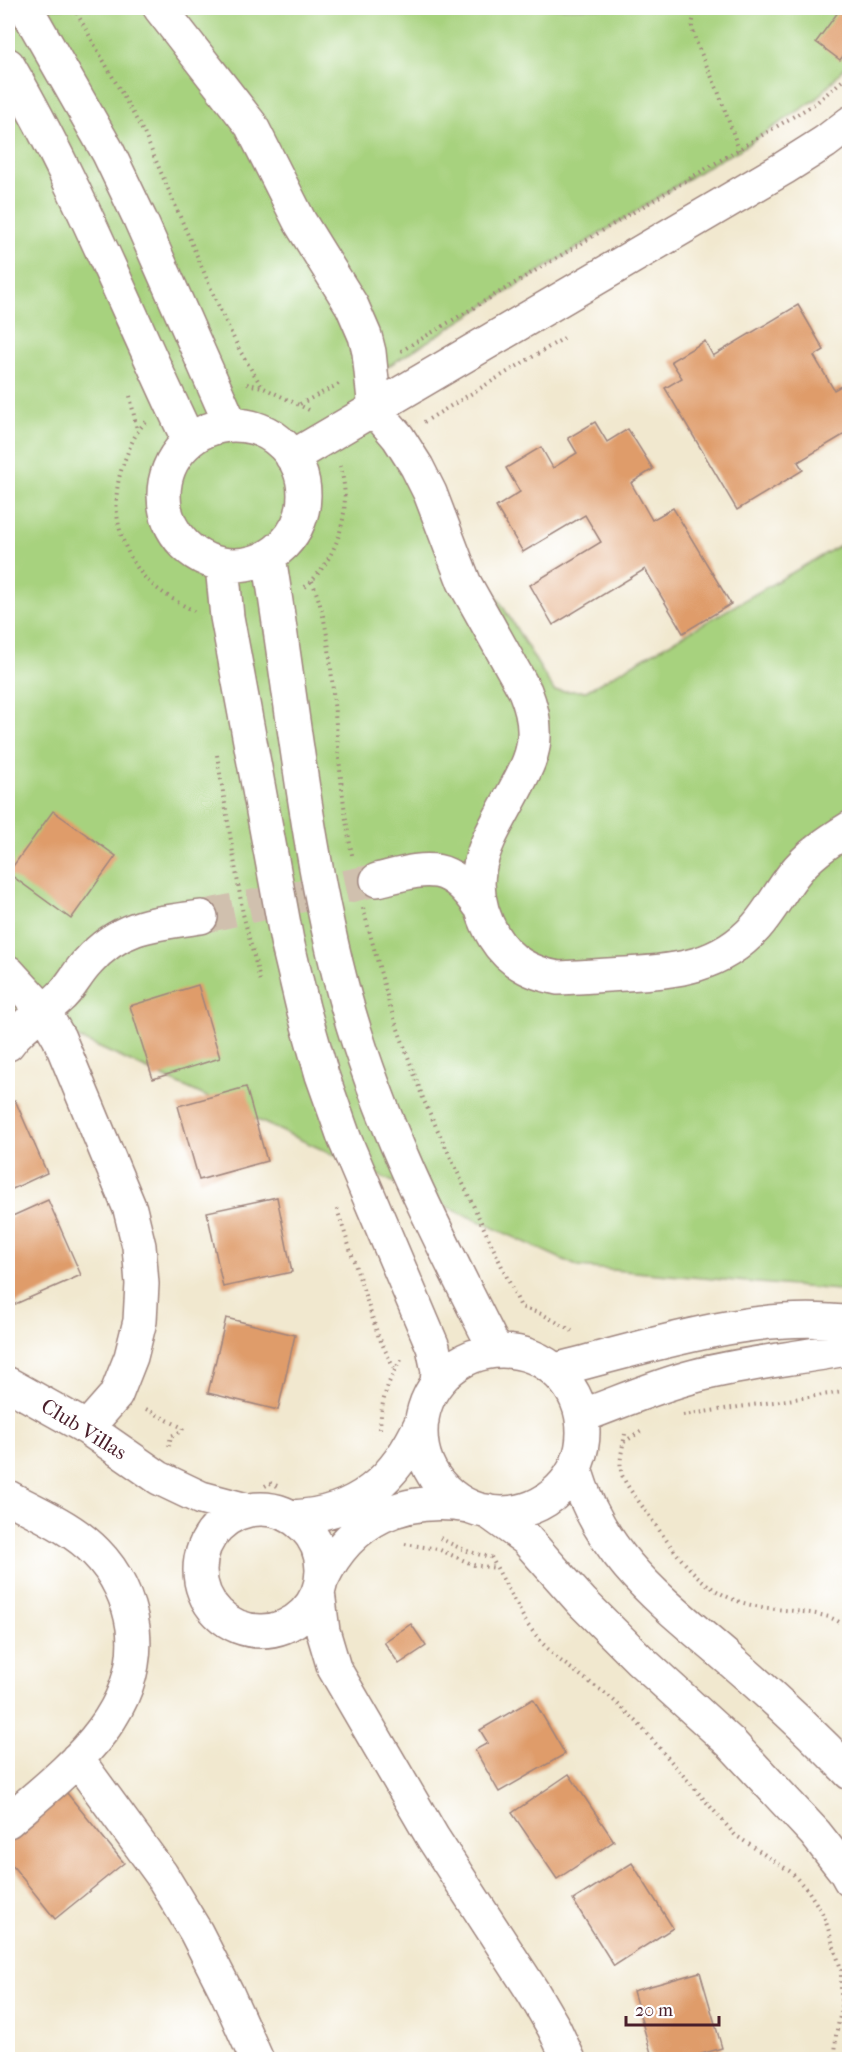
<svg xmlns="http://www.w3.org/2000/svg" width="857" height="2067" viewBox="0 0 857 2067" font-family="'IM FELL French Canon',serif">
	<rect width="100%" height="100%" fill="#fff"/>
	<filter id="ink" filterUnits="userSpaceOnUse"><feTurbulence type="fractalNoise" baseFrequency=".0167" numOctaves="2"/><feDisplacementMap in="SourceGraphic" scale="12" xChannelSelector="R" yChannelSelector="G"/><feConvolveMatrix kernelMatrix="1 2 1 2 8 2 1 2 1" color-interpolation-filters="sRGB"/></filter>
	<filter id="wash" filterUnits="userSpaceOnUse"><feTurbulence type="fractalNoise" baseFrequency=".008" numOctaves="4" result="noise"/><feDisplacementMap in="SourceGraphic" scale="24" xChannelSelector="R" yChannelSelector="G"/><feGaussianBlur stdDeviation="1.35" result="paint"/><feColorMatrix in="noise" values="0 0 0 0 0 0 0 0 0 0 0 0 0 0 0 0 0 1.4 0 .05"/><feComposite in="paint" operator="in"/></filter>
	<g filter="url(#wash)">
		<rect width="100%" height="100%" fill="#f1e8cf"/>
		<!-- green -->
		<path fill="#a7d27e" stroke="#787854" stroke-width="1.5" d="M8 8H849V62L818 98 739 150 713 163 366 380 554 691H586L849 540V1291L579 1267 8 1006Z"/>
		<g id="blocks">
			<!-- building -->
			<path fill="#df9c6b" d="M841 8H850V47L840 60 816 42Z
				M798 305 824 350 814 356 834 390 841 386 850 400V431L798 462 803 470 737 510 665 388 682 378 671 361 705 341 713 356Z
				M595 422 607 442 628 429 653 469 631 483 652 520 673 508 731 604 683 633 645 569 553 625 530 585 601 542 585 515 523 552 496 507 520 492 506 468 541 447 553 468 577 453 568 438Z
				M8 776 13 777 8 797Z
				M53 811 116 856 71 919 8 873Z
				M198 985 220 1058 153 1079 130 1006Z
				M246 1087 267 1161 199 1180 178 1106Z
				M15 1100 47 1173 8 1191V1104Z
				M277 1197 292 1272 223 1287 207 1212Z
				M48 1200 81 1275 11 1306 8 1297V1218Z
				M226 1318 295 1335 278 1410 208 1393Z
				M411 1624 426 1646 399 1664 384 1642Z
				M533 1699 565 1754 499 1792 475 1750 488 1743 480 1730Z
				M569 1774 614 1841 557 1879 512 1813Z
				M62 1787 124 1863 55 1919 8 1860V1832Z
				M632 1863 673 1928 614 1966 573 1900Z
				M700 1972 722 2048 681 2060H653L633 1991Z"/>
		</g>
	</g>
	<g filter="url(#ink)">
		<use href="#blocks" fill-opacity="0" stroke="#9e847d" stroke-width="1.5"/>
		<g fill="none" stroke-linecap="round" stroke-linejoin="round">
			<!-- minor-tunnel -->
			<path stroke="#d0c0ae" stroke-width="33" stroke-dasharray="33 16" stroke-linecap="butt" d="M201 917 377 880"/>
			<defs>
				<path id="minor" d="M26 8 108 152 140 219 231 425
					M160 8 251 125 300 222 352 306 365 336 369 352 375 410 398 437 417 467 430 493 464 582 525 691C531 706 535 720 534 736 534 753 526 769 518 784 490 839 458 875 494 937 509 962 531 973 558 978 581 977 604 975 626 974 677 971 720 967 756 927 770 911 780 892 793 875 808 855 829 841 850 828
					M8 65C78 185 129 316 189 441
					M164 495a70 70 0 1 1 140 0a70 70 0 1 1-140 0Z
					M292 457 784 168 825 142 850 123
					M269 557C293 704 306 854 345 998 380 1125 437 1234 496 1351
					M222 565 227 617 287 941 303 1008 322 1075 345 1140 433 1347 438 1371 437 1383
					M377 880C424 869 447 858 479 905
					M8 972 43 1010 59 1038 130 1209 139 1246 142 1284 140 1321 131 1357 116 1395 87 1428
					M8 1044C22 1024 42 1014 59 998 71 988 77 973 88 962 120 925 156 923 201 917
					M421 1432a81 81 0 1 1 162 0a81 81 0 1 1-162 0Z
					M555 1370C648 1347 752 1310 850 1323
					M8 1384 87 1428 159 1478 201 1498 246 1510
					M582 1416C620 1402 656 1386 695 1376 746 1362 798 1359 850 1348
					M575 1469C601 1558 663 1602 730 1660 772 1696 812 1733 850 1773
					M8 1497C37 1513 72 1527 96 1552 116 1572 129 1600 133 1628 143 1715 66 1771 8 1821
					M200 1570a61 61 0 1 1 122 0a61 61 0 1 1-122 0Z
					M487 1511 526 1539 582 1602 640 1660 731 1743 815 1833 845 1871 850 1880
					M292 1517C358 1514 396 1479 422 1421
					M322 1579C351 1519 404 1495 469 1506
					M318 1592 323 1631 334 1668 433 1838 533 1992 554 2028 569 2060
					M77 1759 161 1874 196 1932 227 1993 257 2060"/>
			</defs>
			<!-- minor casing -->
			<use href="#minor" stroke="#9e847d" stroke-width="36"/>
			<!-- path -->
			<path stroke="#9e847d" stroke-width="4" stroke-dasharray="1.5 4.5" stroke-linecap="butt" d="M74 8 144 133 222 314 240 351 262 387
				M695 8 692 27 696 42 718 91 739 150
				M401 351 816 103 850 74
				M247 384 262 387 309 410
				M130 396 137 430
				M300 404 339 384
				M146 422C134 433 130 447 124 462 108 503 118 549 148 581 161 593 179 603 194 611
				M424 422 564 338
				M312 581C329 624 330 658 334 703 339 755 342 808 353 859
				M305 587C339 557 353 509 340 466
				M217 755 243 914 260 980
				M363 908 390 1007 424 1101 521 1307 544 1315 572 1331
				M337 1209 378 1335 394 1369
				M146 1409 183 1428 182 1431 171 1436 169 1446
				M683 1415 850 1391
				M380 1429C381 1402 387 1380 403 1357
				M625 1434C623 1447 618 1462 622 1475 628 1489 639 1501 647 1513 671 1546 692 1581 730 1598 761 1612 797 1608 829 1617 836 1620 843 1624 850 1628
				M624 1442 643 1430
				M265 1486 270 1483 280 1487
				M440 1538C456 1547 472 1554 491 1557
				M405 1544 438 1549 474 1565 496 1568
				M491 1557 527 1624 542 1643 558 1659 610 1697 636 1721 735 1835 791 1872 809 1892 824 1916 841 1969V2011L836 2035 835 2060"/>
			<!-- minor -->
			<use href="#minor" stroke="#fff" stroke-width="33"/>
		</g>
	</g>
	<g text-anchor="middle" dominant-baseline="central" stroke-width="4.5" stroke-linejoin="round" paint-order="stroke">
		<!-- street labels -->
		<g font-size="21" fill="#4a1f2b" stroke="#fff">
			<text transform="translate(84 1429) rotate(32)">Club Villas</text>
		</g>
	</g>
	<!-- margin -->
	<rect width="857" height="2067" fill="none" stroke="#fff" stroke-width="30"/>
	<!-- scale -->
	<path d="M626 2016v9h93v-9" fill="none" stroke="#4a1f2b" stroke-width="3"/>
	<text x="635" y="2016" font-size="18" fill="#4a1f2b" stroke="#ffffff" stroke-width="4.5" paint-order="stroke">20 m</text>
</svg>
